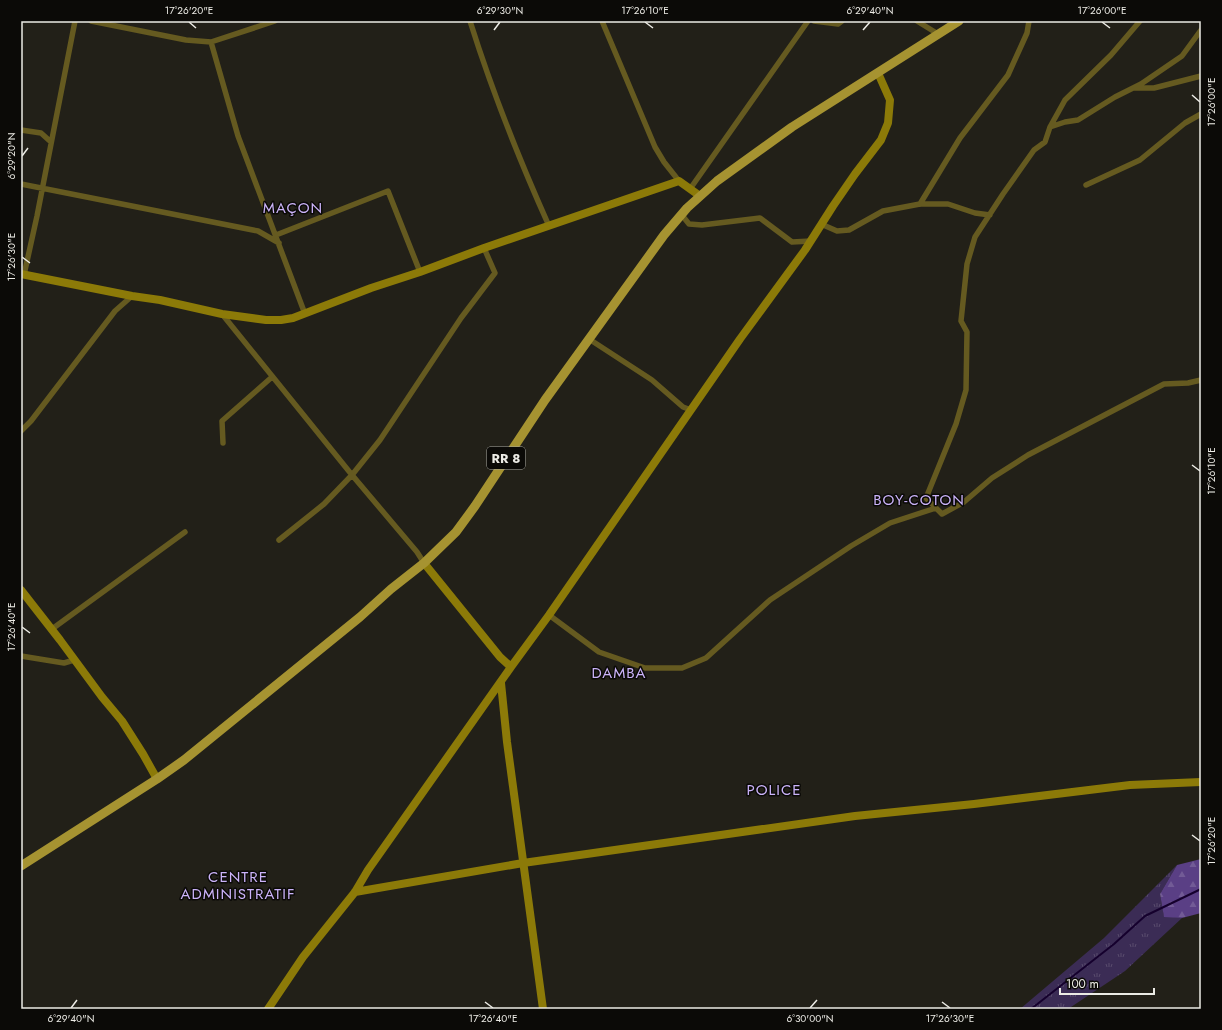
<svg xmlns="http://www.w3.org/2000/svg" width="1222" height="1030" viewBox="0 0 1222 1030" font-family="Jost,sans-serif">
	<defs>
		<pattern id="grass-tufts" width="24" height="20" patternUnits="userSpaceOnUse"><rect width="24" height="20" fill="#3b2c55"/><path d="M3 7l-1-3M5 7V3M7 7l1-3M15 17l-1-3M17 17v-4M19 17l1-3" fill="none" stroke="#584b6d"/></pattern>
		<pattern id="forest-firs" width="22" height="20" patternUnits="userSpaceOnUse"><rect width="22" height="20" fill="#5a3f85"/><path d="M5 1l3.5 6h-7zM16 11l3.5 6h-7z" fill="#725b96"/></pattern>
	</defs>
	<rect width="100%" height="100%" fill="#222018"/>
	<!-- grass -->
	<path fill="url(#grass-tufts)" d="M1177 865 1160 894 1164 916 1182 918 1125 971 1068 1009H1020L1104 938Z"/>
	<!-- forest -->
	<path fill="url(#forest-firs)" d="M1201 859V913L1182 918 1164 917 1160 894 1177 865Z"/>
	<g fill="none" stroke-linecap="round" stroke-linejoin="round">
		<!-- stream -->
		<path stroke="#15002d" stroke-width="2" d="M1031 1009 1114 944 1145 916 1201 889"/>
		<!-- street -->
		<path stroke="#655a20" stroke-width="5.5" d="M91 21 186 40 211 42 275 21
			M470 21C492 91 519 159 549 226
			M602 21 655 147 664 162 679 181
			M814 21 838 24 842 21
			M917 21 938 34
			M1140 21 1111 55 1065 100 1050 127 1045 142 1034 150 1003 194 975 237 967 264 961 321 967 332 966 390 956 424 926 498 942 514 964 502 992 478 1028 455 1164 384 1188 383 1201 380
			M211 42 238 136 305 314
			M1135 88H1154L1201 76
			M1050 127 1065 122 1078 120 1115 97 1141 84 1182 56 1201 30
			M21 130 41 133 51 142
			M21 184 258 231 279 243
			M1086 185 1140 160 1185 123 1201 114
			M690 189 808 21
			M920 204 960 138 1008 75 1027 33 1029 21
			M681 214 689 224 702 225 760 218 792 242 811 241
			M821 224 837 231 849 230 883 211 920 204H948L975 213 990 215
			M276 235 388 191 420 272
			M24 275 37 216 75 21
			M222 314 352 475 417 552 424 563
			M589 339 652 380 683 407 691 410
			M21 431 31 421 115 311 132 296
			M223 443 222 421 272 377
			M279 540 324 504 352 475 380 440 461 318 495 273 484 248
			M549 615 599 652 645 668H682L706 658 770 600 851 546 890 523 936 508
			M52 629 185 532
			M21 656 64 663 74 660"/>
		<!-- secondary -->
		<path stroke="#8c7a08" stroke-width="8" d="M21 274 132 296 160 300 222 314 266 320H281L293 318 371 288 420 272 484 248 679 181 700 196
			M424 563 500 657 511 667
			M21 590 60 640 102 697 122 721 143 754 157 779
			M501 683 507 742 543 1009
			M355 892 523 863 855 816 974 804 1130 785 1201 782
			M268 1009 303 957 355 892 368 870 511 667 549 615 740 339 805 250 833 206 855 174 881 140 888 123 890 100 878 73"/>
		<!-- primary -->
		<path stroke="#a69331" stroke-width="9" d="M21 866 157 779 184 760 360 617 391 589 424 563 456 532 475 506 545 400 664 235 687 208 717 181 792 127 959 21"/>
	</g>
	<!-- ticks -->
	<path fill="none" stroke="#ecebe5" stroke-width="1.5" d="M189 22 196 28M645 22 653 28M1102 22 1110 28M494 30 500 22M863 30 870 22M1192 95 1200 102M22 156 28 148M22 257 30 263M1192 465 1200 471M22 627 30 633M1192 835 1200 841M485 1002 493 1008M942 1002 950 1008M71 1008 77 1000M810 1008 817 1000"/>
	<g text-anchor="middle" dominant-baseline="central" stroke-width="3" stroke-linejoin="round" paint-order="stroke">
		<!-- shield labels -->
		<rect fill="#0b0a07" stroke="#a8a8a2" stroke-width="1" x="487" y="447" width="38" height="22" rx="3"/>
		<g font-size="13" font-weight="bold" fill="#ecebe5">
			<text x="506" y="458">RR 8</text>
		</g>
		<!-- neighbourhood labels -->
		<g font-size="15" letter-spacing="1" fill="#cbb3f9" stroke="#0b0a07">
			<text x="293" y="208">MAÇON</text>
			<text x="919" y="500">BOY-COTON</text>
			<text x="619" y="673">DAMBA</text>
			<text x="774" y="790">POLICE</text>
			<text x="238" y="877">CENTRE<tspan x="238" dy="17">ADMINISTRATIF</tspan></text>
		</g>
	</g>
	<!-- border -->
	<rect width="1222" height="1030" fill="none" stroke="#0b0a07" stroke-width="44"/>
	<!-- scale -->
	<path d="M1060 988v6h94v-6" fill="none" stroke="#ecebe5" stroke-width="2"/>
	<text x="1066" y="988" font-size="12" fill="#ecebe5" stroke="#0b0a07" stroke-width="3" paint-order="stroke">100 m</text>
	<rect x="22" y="22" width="1178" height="986" fill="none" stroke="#ecebe5" stroke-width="1.5"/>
	<g font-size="10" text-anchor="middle" fill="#ecebe5">
		<text x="189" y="14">17°26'20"E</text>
		<text x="500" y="14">6°29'30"N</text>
		<text x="645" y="14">17°26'10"E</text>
		<text x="870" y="14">6°29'40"N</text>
		<text x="1102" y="14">17°26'00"E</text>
		<text transform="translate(1211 102) rotate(-90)" y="4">17°26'00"E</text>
		<text transform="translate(11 156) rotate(-90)" y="4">6°29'20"N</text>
		<text transform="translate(11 257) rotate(-90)" y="4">17°26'30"E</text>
		<text transform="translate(1211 471) rotate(-90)" y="4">17°26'10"E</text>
		<text transform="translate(11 627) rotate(-90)" y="4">17°26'40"E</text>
		<text transform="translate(1211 841) rotate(-90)" y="4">17°26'20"E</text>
		<text x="71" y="1022">6°29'40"N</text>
		<text x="493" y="1022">17°26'40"E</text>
		<text x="810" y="1022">6°30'00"N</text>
		<text x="950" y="1022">17°26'30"E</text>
	</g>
</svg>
